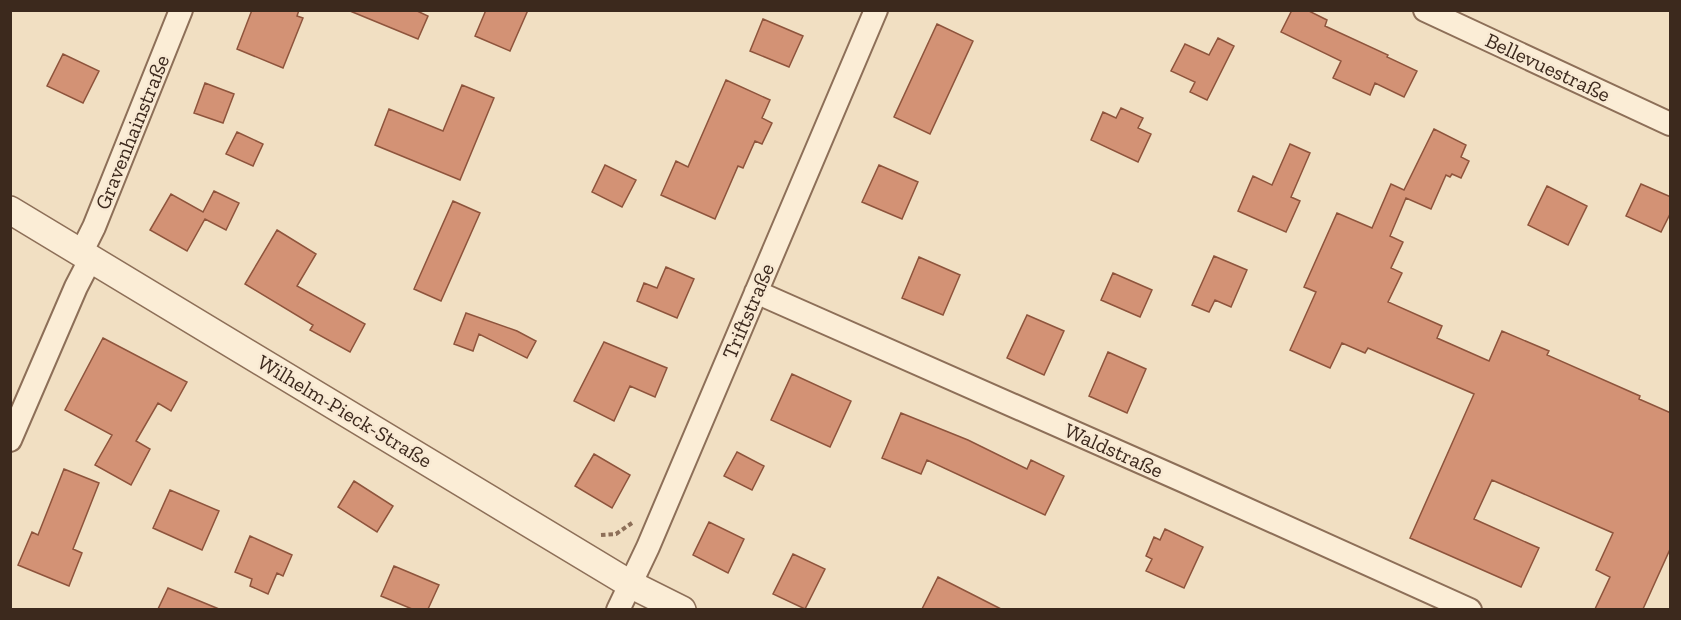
<svg xmlns="http://www.w3.org/2000/svg" width="1681" height="620" viewBox="0 0 1681 620" font-family="'Zilla Slab',serif">
	<rect width="100%" height="100%" fill="#f1dfc2"/>
	<!-- building -->
	<path fill="#d39275" stroke="#8e543c" stroke-width="1.5" d="M252 10H299L297 16 303 18 283 68 237 49Z
		M415 10 428 16 418 39 350 11Z
		M486 10H528L510 51 475 36Z
		M1292 10H1307L1327 20 1325 26 1388 55 1387 57 1417 71 1404 97 1375 83 1370 95 1333 78 1341 61 1281 32Z
		M763 19 803 36 789 67 750 51Z
		M937 24 973 41 930 134 894 117Z
		M1218 38 1234 46 1207 100 1190 92 1195 82 1171 71 1185 44 1209 55Z
		M63 54 99 71 83 103 47 86Z
		M726 80 770 100 762 118 772 123 762 144 755 141 743 168 738 166 715 219 661 195 676 161 688 167Z
		M205 83 234 94 223 123 194 113Z
		M462 85 494 98 460 180 375 145 389 109 443 131Z
		M1121 108 1143 118 1138 128 1151 134 1138 162 1091 140 1103 112 1116 118Z
		M1434 129 1466 145 1461 157 1469 161 1461 178 1452 174 1450 177 1446 175 1431 209 1406 198 1390 236 1403 242 1391 268 1402 273 1388 302 1442 326 1437 338 1489 361 1502 331 1549 351 1547 355 1640 396 1639 399 1671 413V547L1643 609H1595L1610 577 1596 570 1613 533 1492 480 1474 519 1539 548 1521 587 1410 538 1474 394 1368 348 1365 353 1342 343 1330 368 1290 350 1316 292 1304 287 1337 213 1372 228 1391 184 1404 190Z
		M237 132 263 144 253 166 226 154Z
		M1290 144 1310 153 1291 197 1300 201 1286 232 1238 211 1253 176 1272 185Z
		M605 165 636 180 622 207 592 192Z
		M879 165 918 182 902 219 862 202Z
		M1641 184 1671 197V212L1661 232 1626 216Z
		M1547 186 1587 206 1568 245 1528 225Z
		M214 191 239 203 226 230 205 219 187 251 150 230 171 194 203 212Z
		M453 201 480 213 441 301 414 289Z
		M277 230 316 254 297 286 365 324 350 352 310 330 313 325 245 284Z
		M1214 256 1247 270 1231 307 1215 300 1209 312 1192 305Z
		M919 257 960 275 943 315 902 298Z
		M666 267 694 279 677 318 637 301 644 283 657 288Z
		M1113 273 1152 290 1140 317 1101 300Z
		M466 313 517 331 536 341 527 358 479 334 473 351 454 344Z
		M1027 315 1064 331 1044 375 1007 358Z
		M103 338 187 382 171 411 158 403 136 441 150 449 131 485 95 465 112 435 65 410Z
		M604 342 667 368 655 397 630 386 614 421 574 401Z
		M1108 352 1146 369 1127 413 1089 396Z
		M792 374 851 401 830 447 771 420Z
		M901 413 968 440 1027 469 1031 460 1064 476 1045 515 927 460 921 474 882 458Z
		M737 452 764 466 752 490 724 476Z
		M594 454 630 475 612 508 575 486Z
		M64 469 99 483 73 549 82 553 69 586 18 565 32 532 38 535Z
		M354 481 393 506 377 532 338 507Z
		M170 490 219 511 202 550 153 528Z
		M709 522 744 539 728 573 693 555Z
		M1165 529 1203 547 1184 588 1146 571 1152 559 1146 556 1154 537 1160 540Z
		M250 536 292 555 283 576 277 573 268 594 250 586 252 579 235 572Z
		M793 554 825 569 805 609 773 594Z
		M394 566 439 585 428 609H412L381 596Z
		M938 577 1001 609H922Z
		M168 588 219 609H158Z"/>
	<g fill="none" stroke-linecap="round" stroke-linejoin="round">
		<defs>
			<path id="minor" d="M1425 10 1670 124
				M82 251 94 227 181 10
				M756 292 1184 481 1470 610
				M10 440 76 287 91 258
				M618 610 648 547 876 10"/>
			<path id="tertiary" d="M10 210 630 584 682 610"/>
		</defs>
		<!-- minor casing -->
		<use href="#minor" stroke="#8d6f58" stroke-width="26"/>
		<!-- tertiary casing -->
		<use href="#tertiary" stroke="#8d6f58" stroke-width="30"/>
		<!-- path -->
		<path stroke="#8d6f58" stroke-width="4" stroke-dasharray="4.5 3" stroke-linecap="butt" d="M601 535 616 534 632 523"/>
		<!-- minor -->
		<use href="#minor" stroke="#fbedd6" stroke-width="22"/>
		<!-- tertiary -->
		<use href="#tertiary" stroke="#fbedd6" stroke-width="27"/>
	</g>
	<g text-anchor="middle" dominant-baseline="central" stroke-width="5" stroke-linejoin="round" paint-order="stroke">
		<!-- street labels -->
		<g font-size="21" fill="#3c291d" stroke="#f8e9d3">
			<text transform="translate(1548 67) rotate(25)">Bellevuestraße</text>
			<text transform="translate(132 132) rotate(-68)">Gravenhainstraße</text>
			<text transform="translate(748 311) rotate(-67)">Triftstraße</text>
			<text transform="translate(345 411) rotate(31)">Wilhelm-Pieck-Straße</text>
			<text transform="translate(1114 450) rotate(24)">Waldstraße</text>
		</g>
	</g>
	<!-- border -->
	<rect width="1681" height="620" fill="none" stroke="#3c291d" stroke-width="24"/>
</svg>
